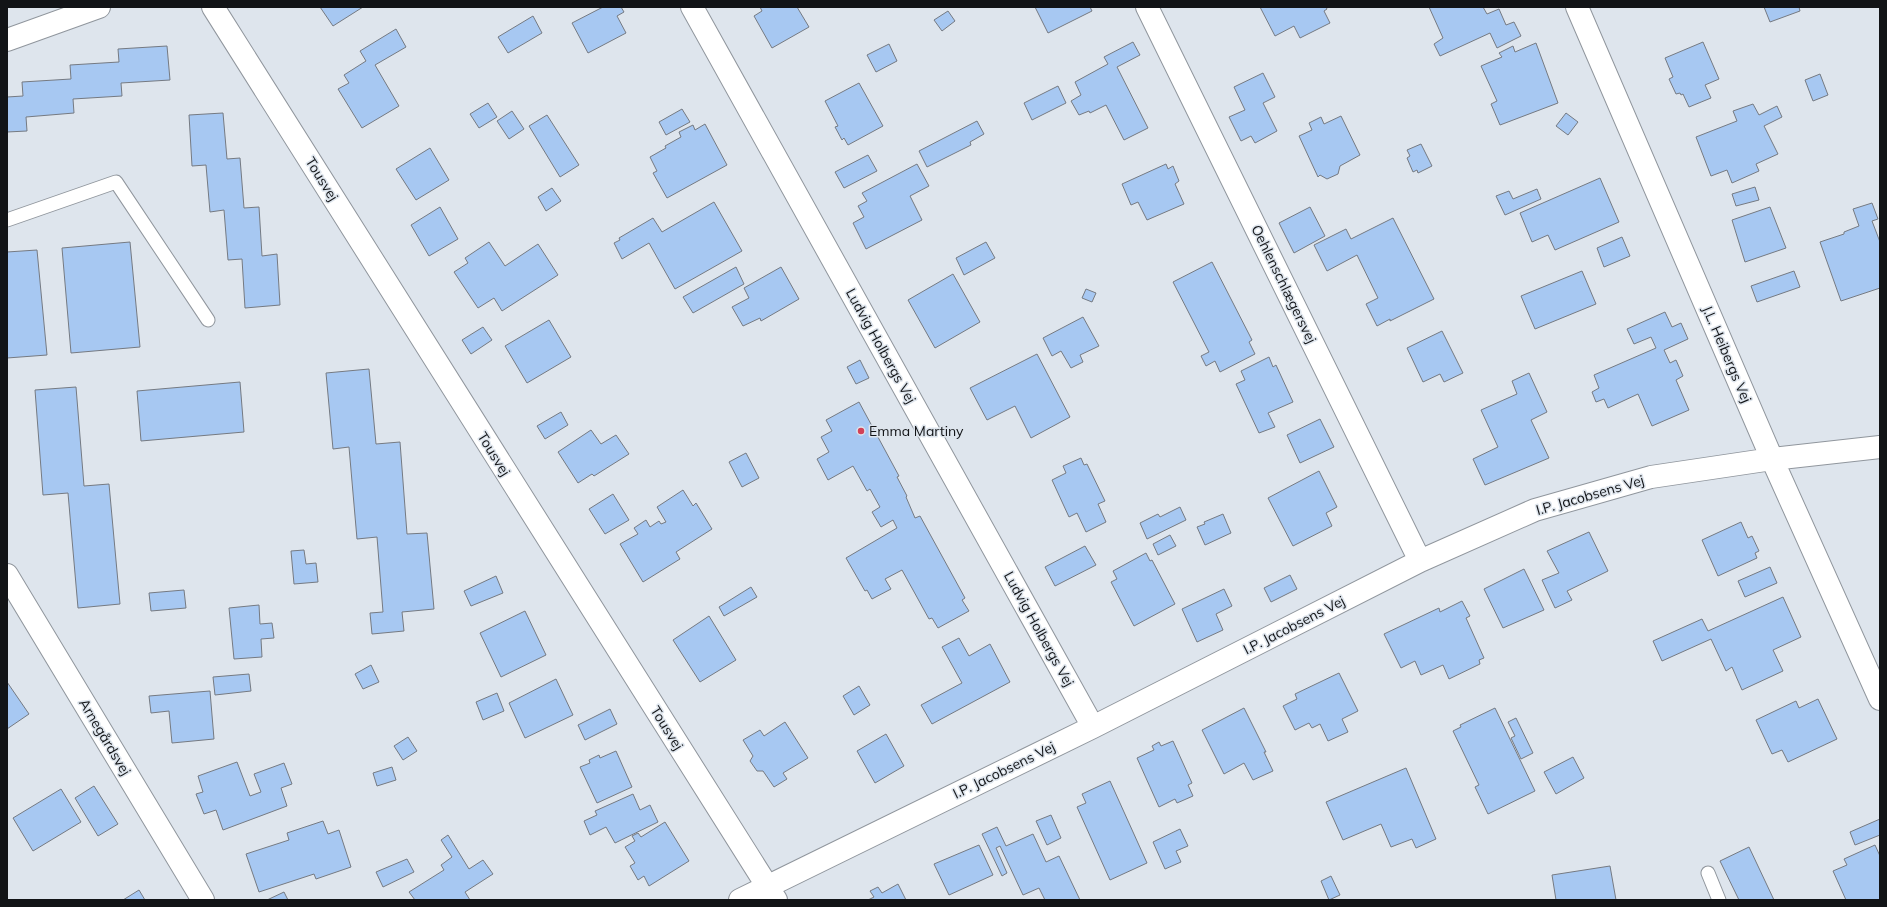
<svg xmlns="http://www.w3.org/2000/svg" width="1887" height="907" viewBox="0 0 1887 907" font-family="Mulish,sans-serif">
	<rect width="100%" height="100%" fill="#dee5ed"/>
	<!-- building -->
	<path fill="#a7c8f2" stroke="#757a82" d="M320 7H363L333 26Z
		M603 7H621L624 12 617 16 626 33 588 53 572 23Z
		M760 7H797L809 27 772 48 754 16 762 11Z
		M1035 7H1090L1092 11 1048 33Z
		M1260 7H1326L1327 9 1324 11 1330 23 1300 38 1294 26 1275 36Z
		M1429 7H1483L1487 14 1499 9 1506 25 1514 22 1521 36 1497 48 1490 33 1440 56 1434 44 1443 38Z
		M1764 7H1799L1800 11 1770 22Z
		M948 11 955 21 942 31 934 20Z
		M533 16 542 33 508 53 498 37Z
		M396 29 406 47 375 65 399 106 362 128 338 89 349 83 344 75 366 61 360 51Z
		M1133 42 1140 55 1117 67 1148 128 1124 140 1106 105 1090 113 1089 111 1079 115 1071 101 1081 95 1075 82 1108 64 1104 57Z
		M1703 42 1719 79 1705 85 1711 98 1689 107 1683 94 1681 95 1680 93 1676 94 1669 79 1673 77 1665 58Z
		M1536 43 1558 103 1500 125 1491 104 1497 101 1481 66 1502 57 1499 53 1513 46 1515 52Z
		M889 44 897 61 876 72 867 55Z
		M167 46 170 80 121 83 122 96 73 99 74 113 26 117 27 131 7 132V97L23 96 22 82 71 79 70 65 119 62 118 49Z
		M1263 73 1275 97 1263 103 1277 131 1255 143 1251 136 1241 141 1229 117 1245 110 1234 87Z
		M1820 74 1828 95 1813 101 1805 80Z
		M859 83 883 126 848 145 844 138 842 140 835 127 838 126 825 101Z
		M1058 86 1066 103 1032 120 1024 103Z
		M488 103 497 117 479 128 470 114Z
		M1753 104 1759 115 1777 106 1782 117 1764 126 1778 154 1756 164 1759 171 1732 183 1727 170 1711 176 1696 137 1737 121 1733 111Z
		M682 109 690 122 666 135 659 122Z
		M512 111 524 129 509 139 497 121Z
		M223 113 227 159 240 158 244 208 259 207 262 256 277 254 280 305 245 308 242 259 228 260 224 210 210 212 206 165 192 166 189 115Z
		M1566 113 1578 122 1568 135 1556 126Z
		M547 115 579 165 560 177 529 126Z
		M1341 116 1360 155 1340 166 1338 174 1327 179 1320 175 1318 177 1299 136 1312 130 1309 123 1321 117 1324 124Z
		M977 121 984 134 970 142 971 145 927 167 919 151Z
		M705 124 727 165 667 198 653 173 657 171 650 157 666 148 665 146 681 137 679 132 693 125 695 130Z
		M1421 144 1432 166 1418 173 1417 170 1413 172 1407 158 1410 156 1407 150Z
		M430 148 449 180 416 200 396 169Z
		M868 155 877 171 844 188 835 172Z
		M917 164 929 186 910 196 922 220 866 249 853 223 864 217 858 206 867 201 862 193Z
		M1166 164 1168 169 1173 166 1179 181 1175 184 1184 204 1147 220 1138 202 1131 205 1122 184Z
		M1600 178 1619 222 1555 250 1548 235 1532 242 1520 213Z
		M1755 187 1759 200 1736 206 1732 194Z
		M552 188 561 201 546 211 538 197Z
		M1537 189 1541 199 1505 215 1496 196 1509 191 1513 199Z
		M714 202 742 251 675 289 649 243 622 259 614 243 620 240 619 238 653 218 662 232Z
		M1872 203 1878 219 1872 221 1880 242V288L1841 301 1820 242 1844 234V232L1859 226 1853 209Z
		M440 207 458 239 429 256 411 225Z
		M1310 207 1325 236 1294 253 1279 223Z
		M1770 207 1786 248 1745 262 1732 220Z
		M1393 218 1434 299 1390 321V319L1377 326 1366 304 1378 298 1357 255 1327 271 1314 245 1346 229 1351 239Z
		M1622 237 1630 256 1604 267 1597 248Z
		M130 242 140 347 71 353 62 248Z
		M489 242 505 266 538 244 558 275 502 311 494 298 478 308 454 272 468 263 465 258Z
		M986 242 995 258 964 275 956 258Z
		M37 250 47 355 7 358V252Z
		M1212 262 1252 340 1249 342 1255 354 1220 372 1215 361 1206 366 1201 356 1209 352 1173 282Z
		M736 267 744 284 693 313 683 297Z
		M781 267 799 299 761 321 760 318 743 326 732 307 749 298 744 288Z
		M1582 271 1596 304 1535 329 1521 296Z
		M1794 271 1800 287 1757 302 1751 286Z
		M953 274 980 322 935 348 908 300Z
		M1086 289 1096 293 1092 302 1082 298Z
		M1665 312 1672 327 1681 323 1688 339 1664 350 1670 363 1676 360 1683 376 1676 380 1689 410 1652 426 1638 394 1608 408 1604 399 1596 402 1592 392 1599 388 1594 375 1656 348 1651 337 1634 344 1627 329Z
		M1083 317 1099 346 1080 355 1083 362 1071 368 1061 351 1052 356 1043 338Z
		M549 320 571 357 527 383 505 346Z
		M483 327 492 340 471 354 462 340Z
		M1442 331 1463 373 1444 382 1440 374 1423 382 1407 348Z
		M1037 354 1070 417 1031 438 1015 406 987 420 970 388Z
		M1269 357 1273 367 1276 365 1293 402 1268 413 1275 427 1259 433 1236 384 1245 380 1241 371Z
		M860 360 869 378 856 384 847 367Z
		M369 369 376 444 400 442 407 534 427 533 434 609 402 612 404 631 372 634 370 613 383 612 377 537 357 539 349 447 333 449 326 373Z
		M1529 373 1547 412 1531 420 1549 458 1485 485 1473 459 1498 447 1481 410 1517 394 1512 381Z
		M240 382 244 432 141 441 137 391Z
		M76 387 84 486 109 484 120 604 78 608 68 493 43 495 35 390Z
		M859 402 899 476 897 477 907 496 906 497 915 518 920 516 965 598 962 600 969 611 938 628 932 618 929 619 902 570 885 579 891 589 872 599 867 590 865 591 846 558 897 528 893 520 881 527 872 512 880 507 870 489 867 491 853 466 828 480 817 459 829 452 821 437 832 431 826 420Z
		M561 412 568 425 545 439 537 426Z
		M1320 419 1334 447 1300 463 1287 435Z
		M591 430 601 444 616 435 629 454 594 476 592 474 578 483 558 452Z
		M746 453 759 478 742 487 729 462Z
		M1081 458 1084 465 1087 464 1105 501 1098 504 1106 522 1086 532 1077 513 1069 517 1052 480 1066 473 1063 466Z
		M1319 471 1337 507 1326 513 1332 526 1293 546 1268 498Z
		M683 490 693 506 696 503 712 529 676 552 680 559 643 582 620 544 638 534 634 528 646 520 650 527 659 521 661 524 666 522 657 507Z
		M613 494 629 520 605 534 589 509Z
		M1180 507 1186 520 1147 539 1140 523 1158 514 1160 517Z
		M1223 514 1231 533 1205 545 1197 527 1205 524 1204 522Z
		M1741 522 1748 538 1752 536 1759 551 1755 553 1757 558 1718 576 1702 540Z
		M1589 532 1608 571 1567 591 1572 600 1555 608 1542 580 1559 573 1547 551Z
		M1170 535 1176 546 1158 555 1153 544Z
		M1085 546 1096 565 1055 586 1045 567Z
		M304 550 306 564 316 563 318 582 294 584 291 551Z
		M1146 553 1150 561 1152 560 1175 604 1134 626 1111 582 1117 579 1113 571Z
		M1770 567 1777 583 1745 597 1738 581Z
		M1524 569 1544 610 1503 628 1484 589Z
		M1290 575 1297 589 1271 602 1264 588Z
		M496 576 503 593 471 606 464 591Z
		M751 587 757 597 724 616 719 607Z
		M1224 589 1232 606 1216 614 1223 630 1197 642 1182 609Z
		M184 590 186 608 151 611 149 593Z
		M1783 597 1801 637 1773 650 1783 671 1742 690 1732 667 1726 671 1711 639 1662 661 1653 641 1702 619 1708 631Z
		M1462 601 1470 616 1466 618 1484 658 1479 660 1480 664 1449 679 1443 665 1421 675 1415 661 1401 668 1384 634 1439 608 1440 612Z
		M259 605 260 624 272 623 274 638 261 639 262 657 234 659 229 608Z
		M525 611 546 655 501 677 480 633Z
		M709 616 736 660 700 682 673 640Z
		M959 638 969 656 990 644 1010 682 932 724 921 705 962 683 942 647Z
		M371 665 379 682 363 689 355 674Z
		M1339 673 1358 711 1342 719 1348 732 1328 741 1320 724 1312 728 1309 723 1295 730 1283 706 1297 699 1295 694Z
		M249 674 251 691 215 695 213 677Z
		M556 679 573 715 525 738 509 703Z
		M7 682 29 714 7 729Z
		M859 686 870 705 854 715 843 696Z
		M210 691 214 739 172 743 169 711 151 713 149 696Z
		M497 693 504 711 483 720 476 702Z
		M1818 699 1837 739 1788 762 1782 750 1772 754 1756 720 1796 701 1799 708Z
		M1244 708 1266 752H1264L1273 771 1253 780 1244 763 1224 774 1202 730Z
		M1495 708 1535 791 1488 814 1475 787 1479 785 1453 731 1461 727 1460 725Z
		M610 709 617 724 585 740 578 725Z
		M1516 718 1533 753 1521 759 1511 738 1515 736 1508 722Z
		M785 722 808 758 783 773 787 779 774 787 763 771H757L750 761 753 756 743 740 760 730 764 736Z
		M886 734 904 766 875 783 857 751Z
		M408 737 417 751 403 760 394 746Z
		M1173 741 1192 783 1188 785 1193 796 1177 803 1175 799 1159 807 1137 758 1154 750 1152 746 1159 742 1161 746Z
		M616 751 632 787 597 803 580 767 590 763 589 760 599 755 600 758Z
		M1573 757 1584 778 1556 794 1544 772Z
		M237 762 250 796 261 792 254 774 284 763 292 784 281 788 287 806 223 830 216 810 204 814 196 794 203 792 198 776Z
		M392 767 396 780 377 786 373 773Z
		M1406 768 1436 839 1416 848 1412 839 1391 847 1381 824 1343 840 1326 802Z
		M1110 781 1147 863 1110 880 1077 807 1086 803 1082 794Z
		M94 786 118 824 98 836 75 798Z
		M61 789 81 822 33 851 13 818Z
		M633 794 640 810 650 805 658 822 615 843 606 827 590 835 584 821 597 815 595 811Z
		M1051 815 1061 838 1047 845 1036 821Z
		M1880 819V835L1855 845 1850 832Z
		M323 821 328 834 339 830 351 867 316 879 314 874 259 892 246 854 289 840 287 833Z
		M665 822 689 861 649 886 644 876 638 880 630 866 635 863 625 847 635 841 632 836 638 833 641 837Z
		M997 827 1006 846 1033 834 1046 862 1059 856 1080 900H1045L1039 888 1023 895 1000 846 996 848 1007 873 1002 876 982 834Z
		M1180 829 1188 846 1176 851 1181 862 1165 869 1153 842Z
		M448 835 469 869 483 860 493 874 465 892 470 900H415L409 892 444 870 441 865 452 857 441 840Z
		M979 845 993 875 949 895 934 864Z
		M1875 845 1880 856V900H1846L1833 871 1847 865 1844 859Z
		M1749 847 1774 900H1739L1720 861Z
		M407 859 414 872 383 887 376 872Z
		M1610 866 1616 900H1556L1552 875Z
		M1331 876 1340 895 1329 900 1321 881Z
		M898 884 906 900H868L874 897 870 891 878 887 882 893Z
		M139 890 145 900H123Z
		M284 892 288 900H267Z"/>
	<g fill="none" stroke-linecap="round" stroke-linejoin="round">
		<defs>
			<path id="lane" d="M7 220 116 182 208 320
				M1708 873 1719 900"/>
			<path id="street" d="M213 7 776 900
				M692 7 1093 727
				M1147 7 1420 561
				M1577 7 1772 459 1880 699
				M7 40 99 7
				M7 575 203 900
				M740 900 1093 727 1420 561 1535 510 1651 477 1772 459 1880 447"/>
		</defs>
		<!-- lane casing -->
		<use href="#lane" stroke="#90969d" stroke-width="15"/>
		<!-- street casing -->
		<use href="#street" stroke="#90969d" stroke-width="24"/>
		<!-- lane -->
		<use href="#lane" stroke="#fff" stroke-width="13"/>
		<!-- street -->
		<use href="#street" stroke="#fff" stroke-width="22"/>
	</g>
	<!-- markers -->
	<circle fill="#d24257" stroke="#dee5ed" stroke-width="1.5" cx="861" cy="431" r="4"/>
	<g text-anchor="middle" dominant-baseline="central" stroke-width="3" stroke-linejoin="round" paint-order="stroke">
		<!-- street labels -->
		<g font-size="14" fill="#121417" stroke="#dee5ed">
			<text transform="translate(322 179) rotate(58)">Tousvej</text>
			<text transform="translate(1284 284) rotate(64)">Oehlenschlægersvej</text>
			<text transform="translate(881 346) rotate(61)">Ludvig Holbergs Vej</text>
			<text transform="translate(1727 354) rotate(67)">J.L. Heibergs Vej</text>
			<text transform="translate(494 454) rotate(58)">Tousvej</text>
			<text transform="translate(1590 495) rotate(-16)">I.P. Jacobsens Vej</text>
			<text transform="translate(1294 625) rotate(-27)">I.P. Jacobsens Vej</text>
			<text transform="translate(1039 629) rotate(61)">Ludvig Holbergs Vej</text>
			<text transform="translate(667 728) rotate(58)">Tousvej</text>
			<text transform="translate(105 737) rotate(59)">Arnegårdsvej</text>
			<text transform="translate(1004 770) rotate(-26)">I.P. Jacobsens Vej</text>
		</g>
		<!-- poi labels -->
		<g font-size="14" fill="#121417" stroke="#dee5ed" text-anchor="start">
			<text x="869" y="431">Emma Martiny</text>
		</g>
	</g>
	<!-- border -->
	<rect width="1887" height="907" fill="none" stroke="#121417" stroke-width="16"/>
</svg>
